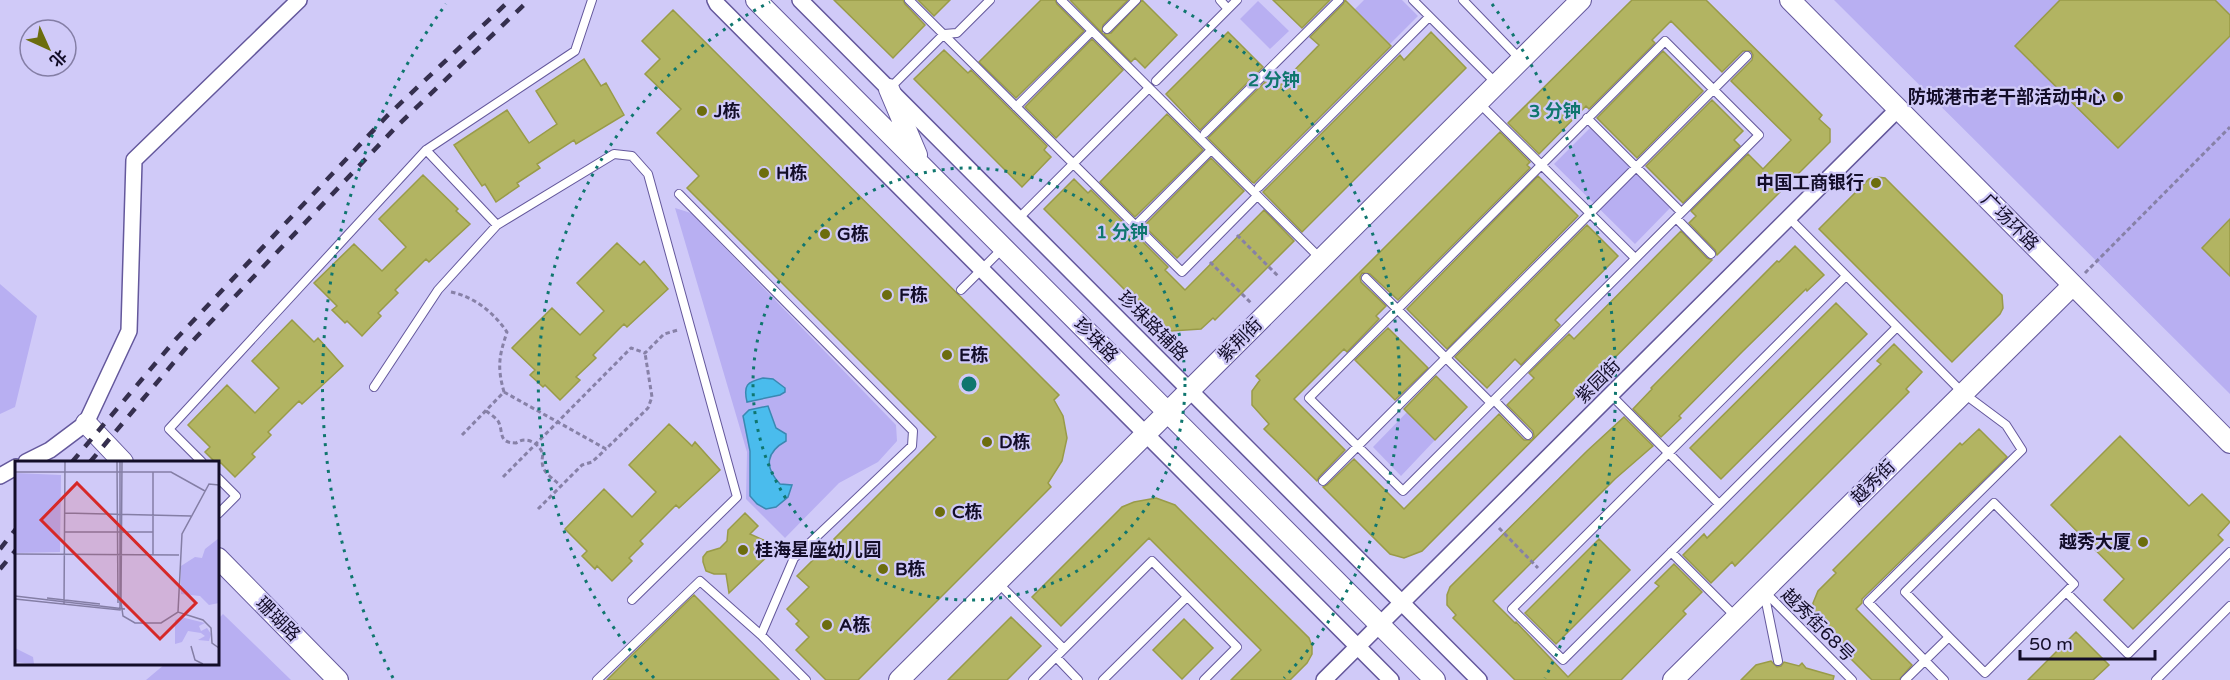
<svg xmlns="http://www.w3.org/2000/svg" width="2230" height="680" viewBox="0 0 2230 680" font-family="'Varela Round','Noto Sans SC',sans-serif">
	<rect width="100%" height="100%" fill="#d0caf8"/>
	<!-- green -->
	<path fill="#b8aff2" d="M1364 0H1402L1418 16 1389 45 1354 10Z
		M1834 0H2230V394Z
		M1258 1 1289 31 1270 49 1240 19Z
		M1590 128 1670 208 1635 244 1554 164Z
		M675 208 691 213 896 425 897 441 878 462 839 483 785 538 746 499 747 452Z
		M0 284 37 316 15 407 0 414Z
		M1407 412 1435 440 1401 476 1373 447Z
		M223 614 291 680H146L165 664H218V619Z"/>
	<!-- water -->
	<path fill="#4abced" stroke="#3a88b2" stroke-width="1.5" d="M763 378 773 379 785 388V392L780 395 747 402C743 385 747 382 763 378Z
		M768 406 776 428 786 434V441C766 452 764 467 780 484L792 485 788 497 776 507 766 509 757 504 750 496V451L743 416 749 410Z"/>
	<!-- building -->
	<path fill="#b2b462" stroke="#999b48" stroke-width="1.5" d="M834 0H903L905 4 925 25 893 58Z
		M918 0H950L934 16Z
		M1041 0H1055L1057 4 1084 31 1016 98 979 62Z
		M1070 0H1128L1103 25 1102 33Z
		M1142 0 1177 35 1145 68 1135 58 1131 62 1103 34 1111 33Z
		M1273 0H1330L1302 28Z
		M1345 0 1391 46 1254 183 1252 182 1208 138 1271 76 1280 85 1319 45 1310 37 1343 4Z
		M1632 0H1706L1822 115 1819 119 1830 129V142L1717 255 1715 250 1689 223 1696 216 1691 211 1748 154 1763 169 1791 140 1731 81 1752 60 1753 55 1751 51H1743L1722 72 1671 21 1652 40 1655 43 1589 109 1586 106 1539 154 1508 123Z
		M2060 0H2215L2230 15V36L2118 148 2015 46Z
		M673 10 1059 395 1054 400 1063 416 1067 438 1062 461 1048 483 1051 487 858 680H826L796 650 809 637 796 624 799 621 787 609 809 587 797 576 936 437 687 188 699 176 657 133 681 109 645 74 660 59 642 41Z
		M1228 32 1263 67 1200 130 1166 94Z
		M1431 32 1466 68 1302 232 1263 192 1400 55 1404 60Z
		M1092 39 1123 70 1056 138 1025 107Z
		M944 50 968 73 971 70 1047 146 1044 150 1051 157 1022 187 914 79Z
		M1663 51 1703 91 1637 158 1597 118Z
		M584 59 601 86 606 83 624 115 576 144 574 140 537 164 540 168 517 183 519 186 496 202 485 184 482 186 454 145 507 110 529 143 557 124 536 91Z
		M1712 100 1743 131 1734 140 1740 146 1683 203 1646 166Z
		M1167 114 1203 150 1135 217 1100 182Z
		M1500 132 1530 162 1527 165 1530 168 1398 300 1370 274 1362 273 1360 277 1361 282 1386 306 1376 316 1379 319 1347 352 1344 349 1294 399 1345 450 1319 477 1317 481 1264 429 1269 424 1252 405V391L1260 380 1256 376Z
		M1211 158 1244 191 1177 258 1144 226Z
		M423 175 458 209 456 211 470 224 429 262 426 259 395 290 398 293 378 313 381 316 362 336 347 321 345 323 332 310 337 306 314 283 354 244 382 271 406 247 379 219Z
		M1538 176 1578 216 1447 349 1407 309Z
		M1877 177 1885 178 2002 295 2003 308 2000 314 1952 362 1819 229 1869 179Z
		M1074 179 1088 193 1091 190 1168 267 1165 270 1185 290 1264 210 1294 241 1215 320 1213 318 1201 329 1171 331 1162 327 1044 209Z
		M2230 219V276L2202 248Z
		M1587 225 1618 256 1555 320 1560 325 1521 365 1515 359 1487 388 1455 357Z
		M1681 231 1707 258 1712 260 1422 551 1404 558 1390 554 1323 487 1327 485 1354 459 1404 509 1499 414 1524 440H1532L1534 436 1533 431 1507 405 1534 378 1529 373 1569 334 1574 339Z
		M617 243 640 265 644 261 668 289 627 327 624 324 593 355 596 358 576 377 580 380 560 400 545 385 543 387 530 375 535 370 512 348 552 308 580 335 604 311 577 283Z
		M1795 246 1824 275 1807 291 1806 289 1742 352 1679 416 1681 418 1661 437 1633 409 1652 389 1651 388 1777 261 1779 262Z
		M1836 303 1867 334 1721 479 1690 448Z
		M292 320 314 342 318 338 343 366 302 404 299 401 268 432 271 435 252 454 255 457 235 477 220 462 218 465 205 452 210 447 188 425 227 385 255 413 279 388 252 361Z
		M1388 328 1428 368 1395 400 1355 360Z
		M1894 344 1922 372 1906 389 1909 392 1735 566 1732 562 1711 583 1683 555 1704 534 1707 538 1881 364 1877 361Z
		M1436 376 1467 407 1435 440 1404 409Z
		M1624 417 1653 446 1615 479 1493 601 1515 623 1516 622 1568 677 1659 586 1655 583 1674 564 1702 592 1683 611 1686 614 1621 680H1515L1453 618 1456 615 1447 605V595L1450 587 1587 451Z
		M669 424 692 446 695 442 720 470 679 508 676 505 640 541 643 544 629 558 632 561 612 581 597 566 595 569 582 556 587 551 565 529 604 489 632 517 656 492 629 465Z
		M1979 429 2007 457 1862 599V603L1856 609 1912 665 1899 680H1872L1834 642 1837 639 1820 622 1814 611 1813 603 1818 591 1836 573 1833 570 1960 443 1962 445Z
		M2120 436 2189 506 2202 494 2230 522 2218 535 2223 540 2133 629 2104 600 2124 579 2051 505Z
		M1156 498 1175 505 1309 638 1312 646V654L1307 663 1290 680H1231L1261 650 1149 538 1061 626 1032 597 1122 507 1134 502Z
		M745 513 758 526 750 534 768 542 775 549 729 593 726 574H714L706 571 703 562V557L707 552 720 548 727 541 728 530Z
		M1599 539 1630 570 1556 644 1525 613Z
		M694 595 779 680H607L633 654Z
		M1011 617 1041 646 1007 680H948Z
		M1184 619 1213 648 1182 679 1153 650Z
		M2076 632 2109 665 2093 680H2028Z
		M1771 661 1777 667 1781 666 1784 662 1799 666 1802 663 1806 668 1834 676 1833 680H1741L1756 665Z"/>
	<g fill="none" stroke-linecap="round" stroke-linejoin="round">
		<defs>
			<path id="service" d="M909 0 1182 272 1257 196
				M1061 0 1320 258
				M1220 0 1228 9
				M1413 0 1496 83
				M1463 0 1520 59
				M1107 29 1136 0
				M1665 41 1759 135 1403 491 1309 398Z
				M1156 81 1237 0
				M890 88 944 34 957 33 990 0
				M1479 103 1635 258
				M1016 107 1092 31
				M1587 118 1681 212
				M1205 133 1339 0
				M426 150 497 225 614 154 632 156 648 174 737 497 632 600
				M1259 187 1429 17
				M679 194 913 431 912 446 794 558 761 635 806 680
				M1676 218 1711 254
				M1789 218 1963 393 2006 425 2022 450 1868 602 1944 680
				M1018 219 1149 88
				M1135 226 1211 150
				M1846 276 1512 609 1563 660 1897 327
				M1366 278 1491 403
				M961 290 1002 249
				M374 387 438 290 497 225
				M1611 395 1719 504
				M1494 400 1528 435
				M202 462 169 429 426 150 575 51 592 0
				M218 478 236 496 218 514
				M1323 481 1747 56
				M1671 552 1735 616
				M997 582 1064 649
				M1764 591 1852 680
				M1764 592 1778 661
				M1949 637 1905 592 1994 503 2074 584 2066 592 2128 654 2230 552
				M1056 657 1078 680
				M597 680 700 581 761 635
				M1033 680 1152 561 1237 647 1204 680
				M1103 680 1187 597
				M1905 680 1949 637 1985 673 2066 592
				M2156 680 2230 606"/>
			<path id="minor" d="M715 0 717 4 1391 680
				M800 0 1479 680
				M26 462 50 450 86 423 129 331 134 160 299 0
				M0 476 16 467
				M1324 680 1898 109"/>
			<path id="tertiary" d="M756 0 1435 680
				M1790 0 2230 443
				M889 89 917 155
				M86 423 123 462
				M218 558 338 680
				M899 680 1581 0
				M1673 680 2073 285"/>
		</defs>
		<!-- service casing -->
		<use href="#service" stroke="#64589c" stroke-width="10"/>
		<!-- minor casing -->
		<use href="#minor" stroke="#64589c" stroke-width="18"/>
		<!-- tertiary casing -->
		<use href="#tertiary" stroke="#64589c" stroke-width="22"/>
		<!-- path -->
		<path stroke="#8781a7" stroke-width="3" stroke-dasharray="4.5 3" stroke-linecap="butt" d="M1237 235 1279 277
			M1210 262 1252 304
			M2085 273 2230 127
			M451 292C475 297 494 313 507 332 499 356 497 367 504 392L462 435
			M504 392 606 449 648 408 652 397 645 353
			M486 411C490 414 495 417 498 421 504 431 497 443 516 443 526 436 538 442 543 454 539 471 549 475 561 486
			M503 477 631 348 645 353 664 334 678 330
			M538 509 582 465 592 462 606 449
			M1499 528 1538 568"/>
		<!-- service -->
		<use href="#service" stroke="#fff" stroke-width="8"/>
		<!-- minor -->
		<use href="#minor" stroke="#fff" stroke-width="15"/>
		<!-- tertiary -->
		<use href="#tertiary" stroke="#fff" stroke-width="20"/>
		<!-- rail -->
		<path stroke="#352f4e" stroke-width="4.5" stroke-dasharray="10 10" stroke-linecap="butt" d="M72 462 176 339 387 116 510 0
			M90 462 186 348 397 126 529 0
			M0 549 16 529
			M0 569 16 550"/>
	</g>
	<!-- distance rings -->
	<g fill="none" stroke="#0f766e" stroke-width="3" stroke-dasharray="3 6">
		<circle cx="969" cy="384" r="216"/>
		<path d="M654 678A431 431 0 0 1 770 2M1168 2A431 431 0 0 1 1284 678"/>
		<path d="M393 678A647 647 0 0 1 446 4M1492 4A647 647 0 0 1 1545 678"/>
	</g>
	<!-- markers -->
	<g fill="#6c6d0e" stroke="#d0caf8" stroke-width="2">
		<circle cx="2118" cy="97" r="6"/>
		<circle cx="702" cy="111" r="6"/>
		<circle cx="764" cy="173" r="6"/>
		<circle cx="1876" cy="183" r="6"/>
		<circle cx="825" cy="234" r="6"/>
		<circle cx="887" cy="295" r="6"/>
		<circle cx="947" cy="355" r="6"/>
		<circle cx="987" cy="442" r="6"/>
		<circle cx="940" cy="512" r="6"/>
		<circle cx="2143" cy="542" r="6"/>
		<circle cx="743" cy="550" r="6"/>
		<circle cx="883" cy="569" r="6"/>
		<circle cx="827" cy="625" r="6"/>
	</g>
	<g text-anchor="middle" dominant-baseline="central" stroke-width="4.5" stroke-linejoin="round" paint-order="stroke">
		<!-- poi labels -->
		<g font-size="18" font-weight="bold" fill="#130d28" stroke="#d0caf8" text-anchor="start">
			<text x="2106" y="97" text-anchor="end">防城港市老干部活动中心</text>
			<text x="714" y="111">J栋</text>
			<text x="776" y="173">H栋</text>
			<text x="1864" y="183" text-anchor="end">中国工商银行</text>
			<text x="837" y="234">G栋</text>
			<text x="899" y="295">F栋</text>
			<text x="959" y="355">E栋</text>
			<text x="999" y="442">D栋</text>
			<text x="952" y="512">C栋</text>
			<text x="2131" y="542" text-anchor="end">越秀大厦</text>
			<text x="755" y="550">桂海星座幼儿园</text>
			<text x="895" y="569">B栋</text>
			<text x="839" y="625">A栋</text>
		</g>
		<!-- street labels -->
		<g font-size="18" fill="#130d28" stroke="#d0caf8">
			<text transform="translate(2010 222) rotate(45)">广场环路</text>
			<text transform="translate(1153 326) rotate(45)">珍珠路辅路</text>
			<text transform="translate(1096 340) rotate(45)">珍珠路</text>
			<text transform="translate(1240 340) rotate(-45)">紫荆街</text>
			<text transform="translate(1598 381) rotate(-45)">紫园街</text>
			<text transform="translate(1873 482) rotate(-45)">越秀街</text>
			<text transform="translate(278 619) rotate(45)">珊瑚路</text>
			<text transform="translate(1818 625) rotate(45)">越秀街68号</text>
		</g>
	</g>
	<!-- overview -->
	<g transform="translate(15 461)">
		<rect width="204" height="204" fill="#d0caf8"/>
		<path d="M0 12 46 14 45 91 0 92ZM204 77V142L194 144 185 135 166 133V105L180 96 187 97 190 88ZM166 156 190 162 184 165 186 170 192 167 196 173 194 180 183 179 190 175 186 172 173 170 167 181 160 183V159ZM0 187 18 196 19 203 0 201Z" fill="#b8aff2"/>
		<path fill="none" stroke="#847ea5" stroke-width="1.5" d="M102 1 103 142M0 11H156L190 30M49 52 176 55M50 71H138M0 93 164 94M138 94V11M0 135 110 148M32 137 85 143M0 138 105 149V1M106 141 108 155 120 162H146L163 151 188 159 196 167 197 182 204 187M106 142 107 1M49 143 50 1M163 151 167 73 194 23 204 24M176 185 180 199 188 203"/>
		<path fill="#d62828" fill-opacity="0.15" stroke="#d62828" stroke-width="3" d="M62 22 181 142 145 178 26 59Z"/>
		<rect width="204" height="204" fill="none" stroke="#130d28" stroke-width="3"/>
	</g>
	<circle cx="969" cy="384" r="9" fill="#0f766e" stroke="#d0caf8" stroke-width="3"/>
	<g font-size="18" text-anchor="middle" font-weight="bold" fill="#0f766e" stroke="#d0caf8" stroke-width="4.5" stroke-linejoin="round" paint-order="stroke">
		<text x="1274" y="86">2 分钟</text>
		<text x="1555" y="117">3 分钟</text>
		<text x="1122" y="238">1 分钟</text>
	</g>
	<!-- north arrow -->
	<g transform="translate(48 48) rotate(135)"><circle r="28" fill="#d0caf8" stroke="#847ea5" stroke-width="1.5"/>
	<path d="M0-4.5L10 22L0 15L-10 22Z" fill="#6c6d0e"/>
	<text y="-9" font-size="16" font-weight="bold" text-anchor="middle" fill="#130d28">北</text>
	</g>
	<!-- scale -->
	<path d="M2020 650v9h135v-9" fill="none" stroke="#130d28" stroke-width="3"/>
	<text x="2029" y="650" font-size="18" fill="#130d28" stroke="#d0caf8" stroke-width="4.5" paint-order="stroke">50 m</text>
</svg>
